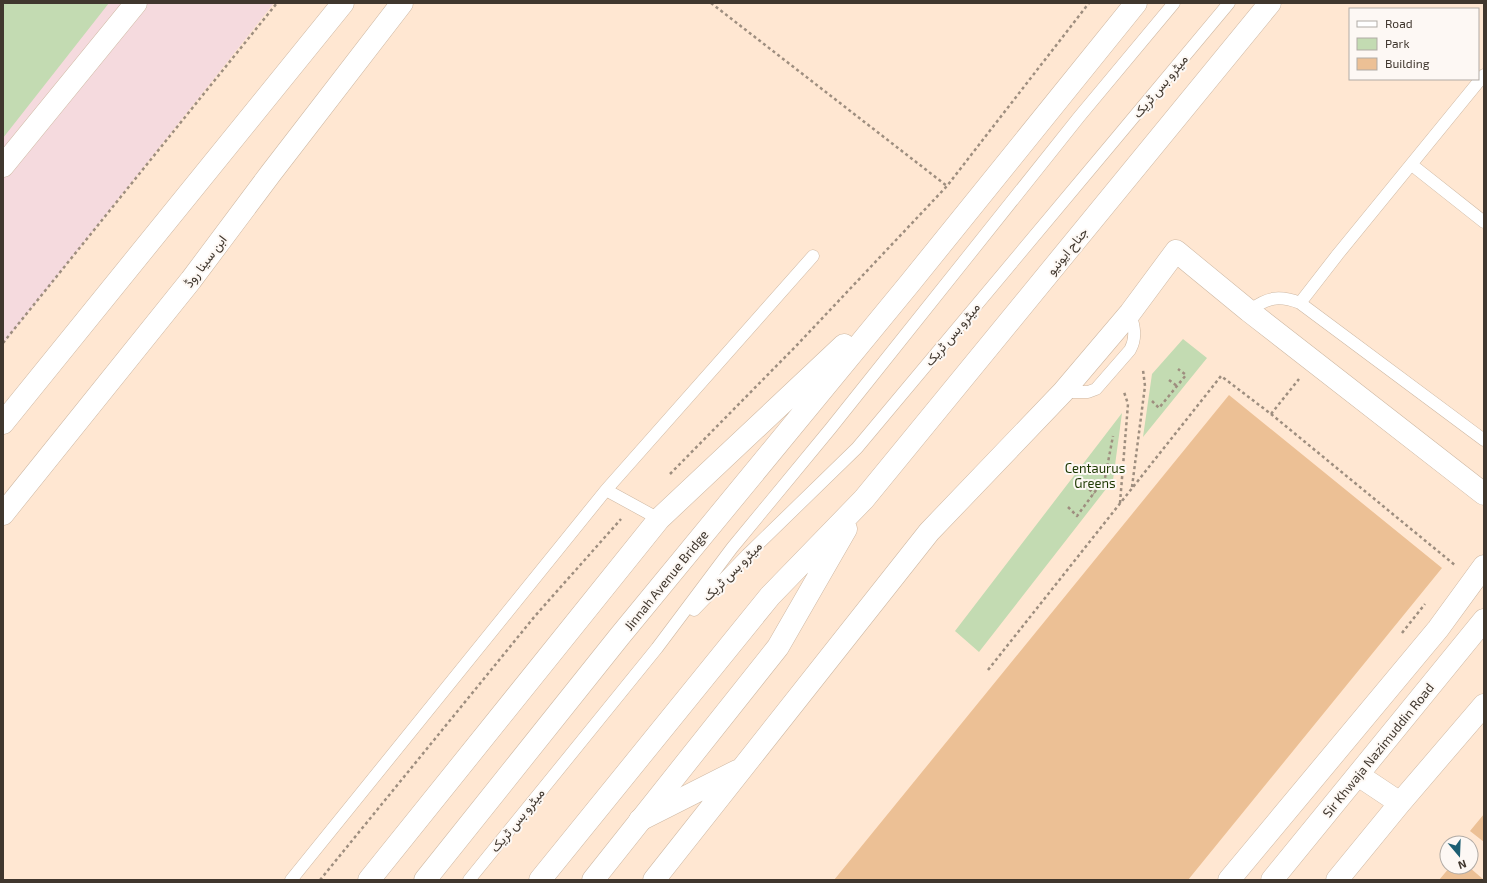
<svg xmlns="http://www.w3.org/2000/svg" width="1487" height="883" viewBox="0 0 1487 883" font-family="'Exo 2',Vazirmatn,sans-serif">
	<rect width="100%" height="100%" fill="#ffe7d2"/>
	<!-- medical -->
	<path fill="#f5dade" d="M3 3H274L3 344Z"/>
	<!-- green -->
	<path fill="#c3dbb2" d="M3 3H109L3 138Z
		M1183 339 1207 358 1143 437 1152 374Z
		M1122 413 1113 480 979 652 955 631Z"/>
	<!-- building -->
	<path fill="#ecc095" d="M1229 395 1442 568 1188 880H834Z
		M1484 814V842L1470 831Z
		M1450 867H1469L1484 880H1439Z"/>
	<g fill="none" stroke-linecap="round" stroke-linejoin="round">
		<defs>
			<path id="lane" d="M1412 165 1484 222
				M1300 303 1338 254 1484 75
				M1249 311C1267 297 1279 295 1300 303L1484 440
				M1063 392H1088L1096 389 1130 350C1137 337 1134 326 1130 313
				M606 490 659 519
				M694 610 747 555 857 448 1118 136 1229 3
				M291 880 606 490 813 256
				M469 880 657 648 732 548 831 428 1079 117 1174 3"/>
			<path id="street" d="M3 166 136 3
				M640 820 737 771
				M654 880 929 532 1063 392 1130 313 1176 251 1249 311 1484 494
				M1229 880 1438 629 1484 566"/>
			<path id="secondary" d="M3 423 343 3
				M3 514 191 280 271 173 402 3
				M1358 775 1400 803
				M1272 880 1484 620
				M1337 880 1400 803 1484 705"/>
			<path id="primary" d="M369 880 659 519 844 345
				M425 880 619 637 910 283 1136 3
				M540 880 770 596 864 499 1270 3
				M593 880 778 647 846 529"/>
		</defs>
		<!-- lane casing -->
		<use href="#lane" stroke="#ceb8a3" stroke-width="13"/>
		<!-- street casing -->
		<use href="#street" stroke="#ceb8a3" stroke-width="23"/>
		<!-- secondary casing -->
		<use href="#secondary" stroke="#ceb8a3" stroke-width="23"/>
		<!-- primary casing -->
		<use href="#primary" stroke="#ceb8a3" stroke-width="23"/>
		<!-- path -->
		<path stroke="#9e8e7f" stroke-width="2.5" stroke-dasharray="3 3" stroke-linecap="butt" d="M711 3 947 186
			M3 343 277 3
			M1169 380 1177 386
			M1152 401 1159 408 1186 375 1178 369
			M1271 414 1456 566
			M670 474 797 345 947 186 1089 3
			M1085 485 1094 494
			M1132 487 1145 386 1143 370
			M1120 503 1128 404 1124 392
			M1068 507 1077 516 1105 478 1113 436
			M1402 633 1425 604
			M988 670 1221 376 1271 414 1299 379
			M320 880 535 616 621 519"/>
		<!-- lane -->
		<use href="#lane" stroke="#fff" stroke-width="12"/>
		<!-- street -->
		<use href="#street" stroke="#fff" stroke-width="22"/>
		<!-- secondary -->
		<use href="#secondary" stroke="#fff" stroke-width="22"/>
		<!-- primary -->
		<use href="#primary" stroke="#fff" stroke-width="22"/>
	</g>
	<g text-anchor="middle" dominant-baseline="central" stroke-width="4" stroke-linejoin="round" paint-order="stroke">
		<!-- street labels -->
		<g font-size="13" fill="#40372e" stroke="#fdf8f4">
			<text transform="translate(1160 86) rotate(-50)">میٹرو بس ٹریک</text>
			<text transform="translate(1067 251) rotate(-51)">جناح ایونیو</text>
			<text transform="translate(205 261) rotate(-53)">ابن سینا روڈ</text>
			<text transform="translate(952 334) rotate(-50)">میٹرو بس ٹریک</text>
			<text transform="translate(732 571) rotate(-45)">میٹرو بس ٹریک</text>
			<text transform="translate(666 580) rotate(-51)">Jinnah Avenue Bridge</text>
			<text transform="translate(1378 750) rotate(-51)">Sir Khwaja Nazimuddin Road</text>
			<text transform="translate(517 820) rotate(-51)">میٹرو بس ٹریک</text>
		</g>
		<!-- park labels -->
		<g font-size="13" fill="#1d3801" stroke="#fdf8f4">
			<text x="1095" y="468">Centaurus<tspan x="1095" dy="15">Greens</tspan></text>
		</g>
	</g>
	<!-- border -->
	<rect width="1487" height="883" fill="none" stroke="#40372e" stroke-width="8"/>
	<!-- legend -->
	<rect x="1349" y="8" width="130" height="72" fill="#fdf8f4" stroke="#b1aba5"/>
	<rect x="1357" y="21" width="20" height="6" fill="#ffffff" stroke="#b1aba5"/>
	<text x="1385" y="28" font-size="12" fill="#40372e">Road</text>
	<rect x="1357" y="38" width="20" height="12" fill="#c3dbb2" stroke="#b1aba5"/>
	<text x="1385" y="48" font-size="12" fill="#40372e">Park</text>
	<rect x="1357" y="58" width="20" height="12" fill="#ecc095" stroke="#b1aba5"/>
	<text x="1385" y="68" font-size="12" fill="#40372e">Building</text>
	<!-- north arrow -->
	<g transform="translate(1459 855) rotate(161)"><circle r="19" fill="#fdf8f4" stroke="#b1aba5"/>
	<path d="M0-3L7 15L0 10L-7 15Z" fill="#1d5f73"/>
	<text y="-6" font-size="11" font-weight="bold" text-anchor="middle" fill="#40372e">N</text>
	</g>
</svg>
